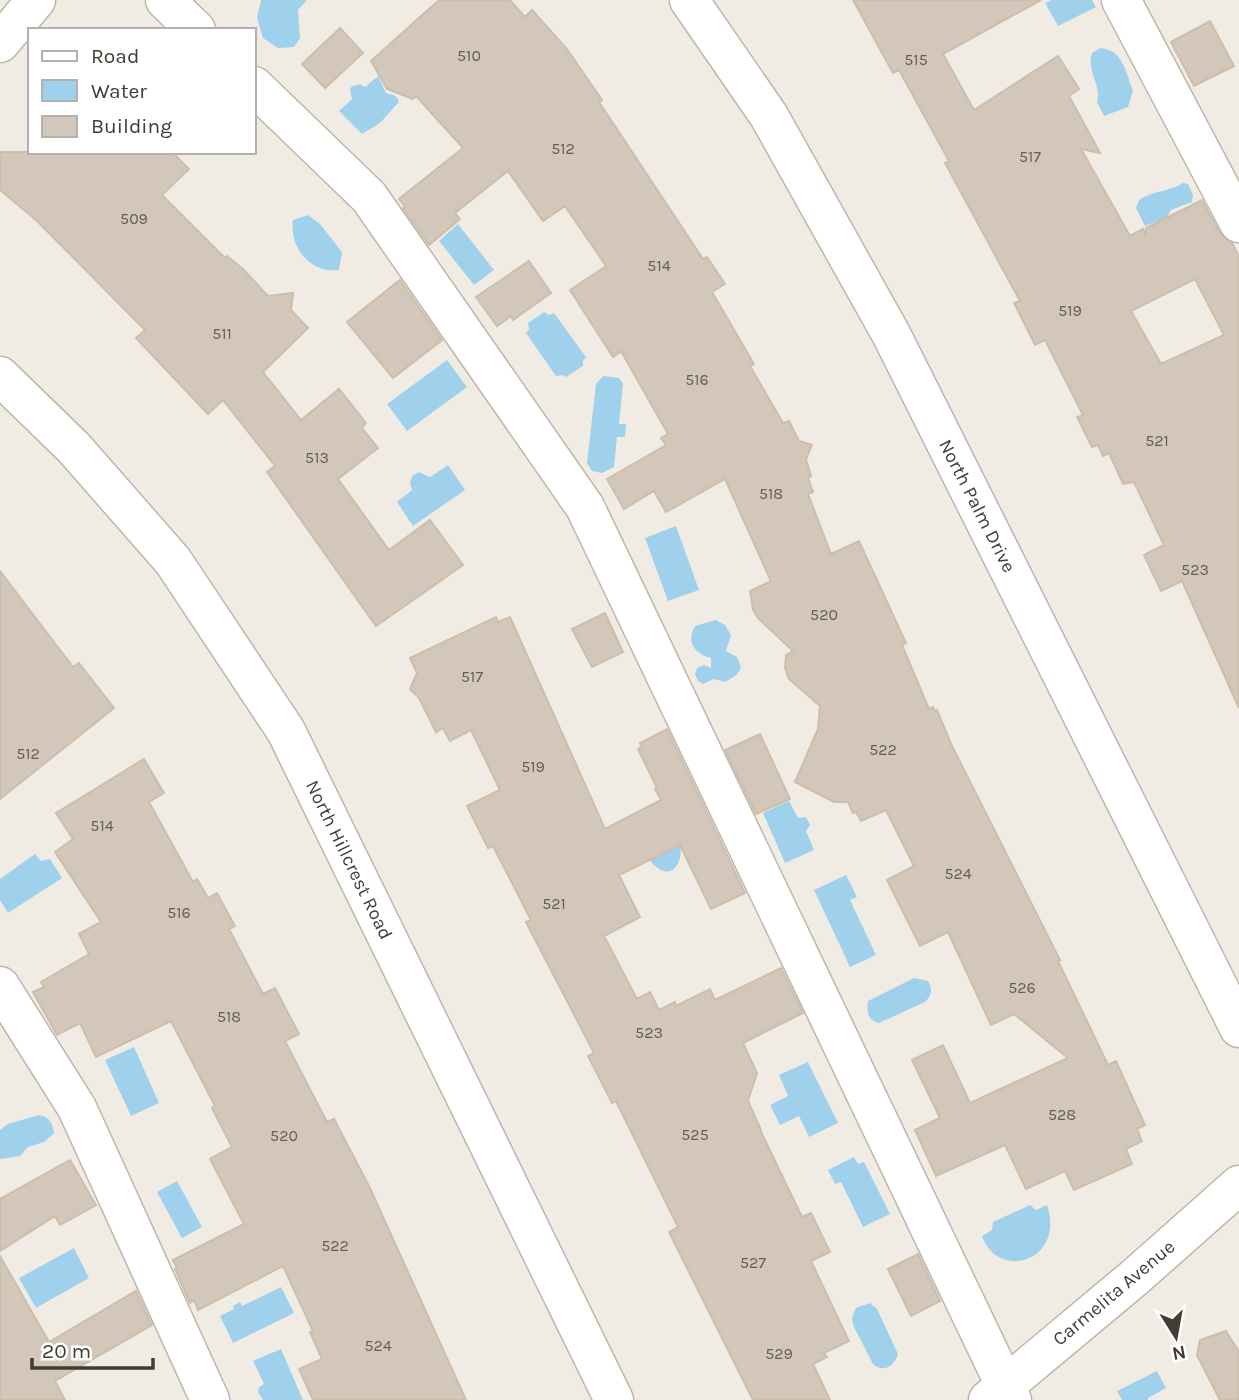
<svg xmlns="http://www.w3.org/2000/svg" width="1239" height="1400" viewBox="0 0 1239 1400" font-family="Karla,sans-serif">
	<rect width="100%" height="100%" fill="#f1ece3"/>
	<!-- water -->
	<path fill="#a0d1ec" d="M261 0H307L298 10 300 38 294 47 278 48 263 38 257 18Z
		M1052 0H1092L1096 7 1058 26 1045 3Z
		M1100 48C1123 49 1126 73 1133 91L1128 107 1104 116 1097 102C1102 85 1086 71 1092 53Z
		M378 76 386 93 396 96 399 102 380 123 362 134 339 111 352 99 350 90 351 87 360 84 365 87Z
		M1183 183 1188 184 1193 195 1192 202 1171 210 1167 217 1145 226 1136 208 1139 200C1154 190 1169 192 1183 183Z
		M308 215 320 224 342 252 339 270C311 274 289 248 293 220Z
		M458 224 494 270 474 285 439 241Z
		M544 312 549 315 554 313 586 357 583 361V366L566 377 562 375 556 376 526 333 529 329 528 323Z
		M447 360 467 387 407 431 387 404Z
		M603 376 619 378 623 384 619 424H626L625 437H617L614 467 602 473 592 471 587 463 596 384Z
		M448 465 465 490 413 526 397 502 412 490 410 483 412 476 419 472 430 477Z
		M676 526 699 590 668 601 645 538Z
		M716 620 725 625 731 635 726 651 737 657 741 667C738 675 733 678 725 682L714 679 703 684 698 681 695 674 697 668 704 665 711 668V658C694 654 686 642 695 626Z
		M789 801 798 818 806 817 810 825 806 831 814 850 785 863 763 813Z
		M640 841 680 844C684 860 673 882 655 866 648 860 644 849 640 841Z
		M35 854 41 861 50 859 62 878 8 913 0 900V879Z
		M846 875 857 897 850 900 876 955 850 967 814 890Z
		M914 978 928 981C933 990 932 995 925 1002L879 1023C868 1021 866 1011 868 1001Z
		M134 1047 159 1103 131 1116 105 1060Z
		M808 1062 838 1123 809 1137 799 1116 780 1125 770 1105 788 1096 779 1075Z
		M39 1115C49 1117 53 1123 54 1133L44 1142 28 1147 20 1156 0 1159V1130L8 1124Z
		M854 1157 858 1164 864 1162 890 1214 863 1227 841 1182 835 1184 828 1170Z
		M177 1181 202 1227 182 1238 157 1192Z
		M1030 1205 1036 1210 1047 1205C1066 1261 998 1282 982 1236L992 1230 993 1222Z
		M74 1248 89 1278 36 1308 19 1278Z
		M281 1287 294 1313 233 1343 220 1316 234 1309 233 1306 240 1302 242 1306Z
		M870 1303 877 1309 898 1354C894 1367 883 1373 873 1364L853 1325 852 1318 856 1308Z
		M281 1349 303 1400H263L258 1392 259 1387 264 1384 253 1361Z
		M1157 1371 1166 1388 1148 1398V1400H1122L1117 1391Z"/>
	<!-- building -->
	<path fill="#d2c7b9" stroke="#ccbeac" stroke-width="2" fill-rule="evenodd" d="M439 0H510L525 17 532 10 567 49 602 100 599 102 703 259 707 257 725 284 712 292 754 364 750 366 783 423 789 421 799 441 812 445 806 459 811 476 808 478 813 492 808 494 831 554 859 541 906 643 902 645 929 709 933 707 935 711 937 710 951 744 1060 960 1058 961 1108 1065 1116 1061 1145 1125 1137 1129 1142 1141 1126 1149 1132 1164 1074 1190 1065 1171 1026 1189 1005 1145 936 1176 915 1130 940 1118 912 1060 943 1045 970 1103 1068 1058 1014 1014 991 1025 948 932 920 946 887 880 914 866 886 810 861 821 856 812 853 813 848 802H834L795 782 818 729 820 706 789 679 785 668 786 655 793 651 758 618 753 610 750 591 771 581 725 479 666 512 654 491 624 509 607 479 666 445 661 438 668 434 621 351 613 357 570 290 606 266 565 206 543 221 508 171 455 213 460 219 429 245 403 208 405 207 399 199 463 148 416 96 413 99 387 89 371 61Z
		M853 0H1041L943 54 974 110 1058 56 1079 89 1069 96 1100 153 1081 149 1130 236 1143 229 1145 234 1146 228 1202 200 1220 233 1232 243 1239 257V708L1182 581 1161 591 1144 555 1164 545 1134 482 1123 484 1109 453 1103 456 1098 445 1092 447 1077 417 1083 415 1045 340 1035 345 1014 303 1020 301 945 163 949 161 899 70 893 73ZM1195 279 1224 335 1161 364 1131 311Z
		M1210 21 1234 66 1194 86 1171 42Z
		M340 28 363 53 325 88 302 64Z
		M0 152H172L189 169 162 195 225 258 227 256 243 269 268 296 293 293 291 310 308 328 263 372 301 420 339 389 366 423 362 428 378 448 338 479 389 550 430 520 463 565 376 626 267 472 275 466 223 400 208 414 136 338 145 330 36 220 0 190Z
		M529 261 551 293 513 320 511 316 497 326 476 297Z
		M400 280 442 340 393 378 347 322Z
		M0 571 73 667 79 663 114 708 0 799Z
		M605 613 623 652 592 667 572 629Z
		M496 617 498 622 510 617 605 829 661 800 655 789 657 788 638 749 642 746 640 743 667 729 745 893 711 909 680 845 619 875 640 917 604 936 637 999 650 992 659 1010 675 1002 676 1006 710 989 715 1000 781 968 803 1013 743 1043 757 1073 748 1101 761 1130H760L802 1217 811 1213 830 1252 811 1261 849 1341 824 1353 827 1357 813 1364 830 1400H753L669 1232 678 1227 616 1101 612 1103 588 1056 594 1053 526 922 531 920 493 846 488 848 467 806 500 790 471 730 450 741 443 728 436 732 419 698 410 689 417 673 410 658Z
		M760 734 790 799 756 814 725 750Z
		M144 759 164 793 149 802 193 882 197 879 208 898 217 893 235 926 229 929 263 994 275 988 299 1034 285 1041 327 1122 334 1119 369 1186 466 1400H313L299 1369 322 1359 310 1332 313 1331 283 1266 198 1310 194 1300 190 1303 175 1269 177 1268 173 1260 244 1224 210 1159 232 1147 212 1108 215 1106 171 1021 96 1057 80 1023 57 1035 33 992 44 987 41 982 89 954 79 934 101 922 55 852 73 839 56 813Z
		M70 1160 96 1205 60 1225 55 1216 0 1251V1199Z
		M918 1254 940 1301 911 1316 888 1269Z
		M0 1256 49 1342 136 1291 152 1325 55 1381 65 1400H0Z
		M1226 1331 1239 1352V1400H1220L1197 1355 1200 1340Z"/>
	<g fill="none" stroke-linecap="round" stroke-linejoin="round">
		<defs>
			<path id="minor" d="M165 0 196 30
				M689 0 769 116 891 334 1239 1028
				M1121 0 1239 223
				M0 43 36 0
				M254 86 369 197 585 507 1012 1400
				M0 376 74 448 173 561 286 731 614 1400
				M0 986 77 1108 210 1400
				M988 1400 1134 1278 1239 1185"/>
		</defs>
		<!-- minor casing -->
		<use href="#minor" stroke="#beb6a9" stroke-width="41"/>
		<!-- minor -->
		<use href="#minor" stroke="#fff" stroke-width="38"/>
	</g>
	<g text-anchor="middle" dominant-baseline="central" stroke-width="6" stroke-linejoin="round" paint-order="stroke">
		<!-- number labels -->
		<g font-size="16" fill="#665f54">
			<text x="469" y="55">510</text>
			<text x="916" y="59">515</text>
			<text x="563" y="148">512</text>
			<text x="1030" y="156">517</text>
			<text x="134" y="218">509</text>
			<text x="659" y="265">514</text>
			<text x="1070" y="310">519</text>
			<text x="222" y="333">511</text>
			<text x="697" y="379">516</text>
			<text x="1157" y="440">521</text>
			<text x="317" y="457">513</text>
			<text x="771" y="493">518</text>
			<text x="1195" y="569">523</text>
			<text x="824" y="614">520</text>
			<text x="472" y="676">517</text>
			<text x="883" y="749">522</text>
			<text x="28" y="753">512</text>
			<text x="533" y="766">519</text>
			<text x="102" y="825">514</text>
			<text x="958" y="873">524</text>
			<text x="554" y="903">521</text>
			<text x="179" y="912">516</text>
			<text x="1022" y="987">526</text>
			<text x="229" y="1016">518</text>
			<text x="649" y="1032">523</text>
			<text x="1062" y="1114">528</text>
			<text x="695" y="1134">525</text>
			<text x="284" y="1135">520</text>
			<text x="335" y="1245">522</text>
			<text x="753" y="1262">527</text>
			<text x="378" y="1345">524</text>
			<text x="779" y="1353">529</text>
		</g>
		<!-- street labels -->
		<g font-size="19" fill="#423c33" stroke="#fff">
			<text transform="translate(977 506) rotate(63)">North Palm Drive</text>
			<text transform="translate(349 860) rotate(64)">North Hillcrest Road</text>
			<text transform="translate(1114 1293) rotate(-40)">Carmelita Avenue</text>
		</g>
	</g>
	<!-- legend -->
	<rect x="28" y="28" width="228" height="126" fill="#ffffff" stroke="#b3b1ad" stroke-width="2"/>
	<rect x="42" y="51" width="35" height="10" fill="#ffffff" stroke="#b3b1ad" stroke-width="2"/>
	<text x="91" y="63" font-size="21" fill="#423c33">Road</text>
	<rect x="42" y="80" width="35" height="21" fill="#a0d1ec" stroke="#b3b1ad" stroke-width="2"/>
	<text x="91" y="98" font-size="21" fill="#423c33">Water</text>
	<rect x="42" y="116" width="35" height="21" fill="#d2c7b9" stroke="#b3b1ad" stroke-width="2"/>
	<text x="91" y="133" font-size="21" fill="#423c33">Building</text>
	<!-- north arrow -->
	<g transform="translate(1176 1337) rotate(169)" stroke="#ffffff" stroke-width="5" paint-order="stroke">
	<path d="M0-5L12 26L0 18L-12 26Z" fill="#423c33"/>
	<text y="-10" font-size="19" font-weight="bold" text-anchor="middle" fill="#423c33">N</text>
	</g>
	<!-- scale -->
	<path d="M32 1358v10h121v-10" fill="none" stroke="#423c33" stroke-width="3.5"/>
	<text x="42" y="1358" font-size="21" fill="#423c33" stroke="#ffffff" stroke-width="5" paint-order="stroke">20 m</text>
</svg>
